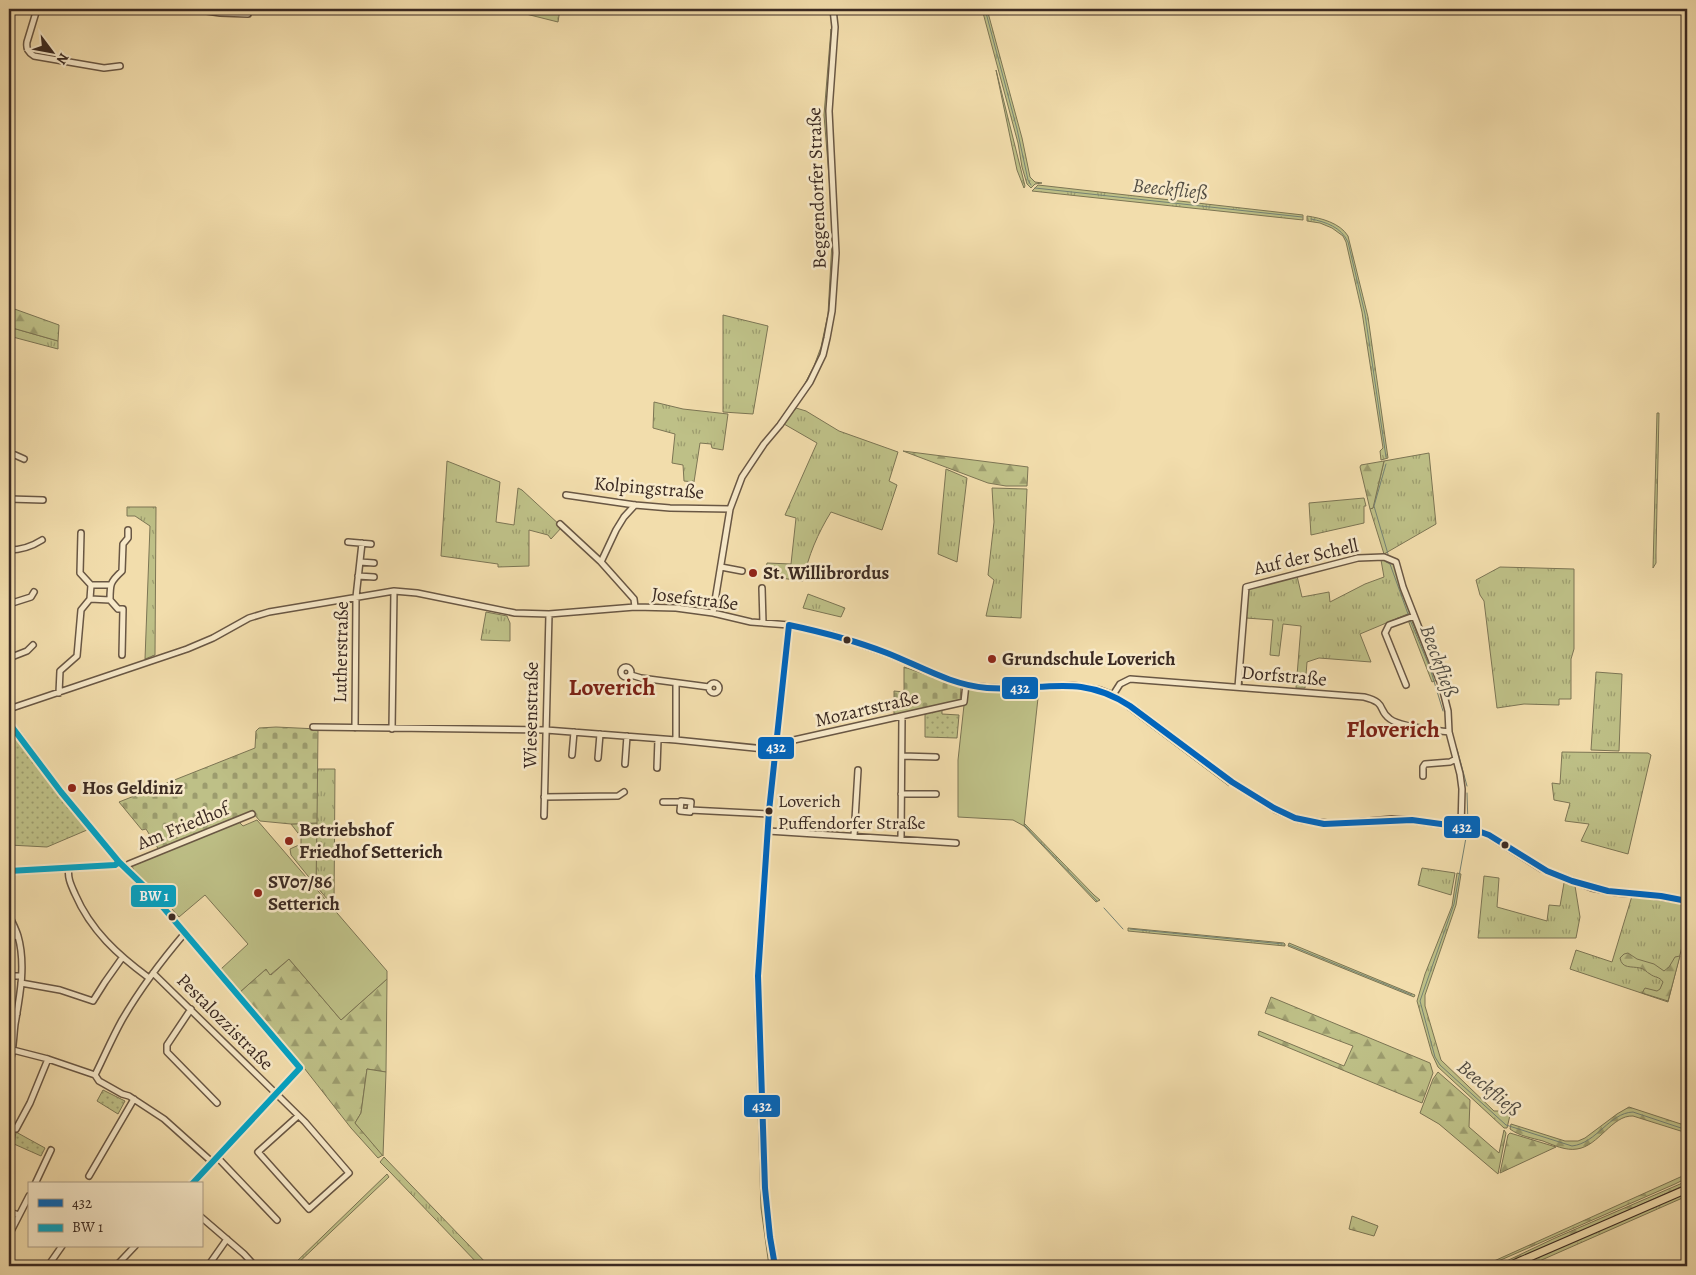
<svg xmlns="http://www.w3.org/2000/svg" width="1696" height="1275" viewBox="0 0 1696 1275" font-family="Alegreya,serif">
	<defs>
		<pattern id="grass-tufts" width="24" height="20" patternUnits="userSpaceOnUse" patternTransform="scale(1.25)"><rect width="24" height="20" fill="#bec087"/><path d="M3 7l-1-3M5 7V3M7 7l1-3M15 17l-1-3M17 17v-4M19 17l1-3" fill="none" stroke="#9c9c6e"/></pattern>
		<pattern id="forest-firs" width="22" height="20" patternUnits="userSpaceOnUse" patternTransform="scale(1.25)"><rect width="22" height="20" fill="#bec087"/><path d="M5 1l3.5 6h-7zM16 11l3.5 6h-7z" fill="#9c9c6e"/></pattern>
		<pattern id="cemetery-stones" width="16" height="16" patternUnits="userSpaceOnUse" patternTransform="scale(1.25)"><rect width="16" height="16" fill="#bec087"/><path d="M2 7V4a2 2 0 0 1 4 0v3zM10 15v-3a2 2 0 0 1 4 0v3z" fill="#9c9c6e"/></pattern>
		<pattern id="park-dots" width="8" height="8" patternUnits="userSpaceOnUse" patternTransform="scale(1.25)"><rect width="8" height="8" fill="#bec087"/><path d="M2 2h.1M6 6h.1" fill="none" stroke="#9c9c6e" stroke-width="1.8" stroke-linecap="round"/></pattern>
	</defs>
	<rect width="100%" height="100%" fill="#f2ddac"/>
	<filter id="stains"><feTurbulence type="fractalNoise" baseFrequency=".004" numOctaves="4"/><feColorMatrix values="0 0 0 0 .2 0 0 0 0 .09 0 0 0 0 .02 0 0 0 .5 -.17"/></filter>
	<radialGradient id="worn" r=".72"><stop offset=".6" stop-color="#630" stop-opacity="0"/><stop offset="1" stop-color="#630" stop-opacity=".3"/></radialGradient>
	<!-- grass -->
	<path fill="url(#grass-tufts)" stroke="#7c7554" d="M506 9H560L558 22Z
		M982 9H987L1022 138 1030 177 1035 182 1042 183 1035 184 1031 188 1027 184 1022 167 1018 143Z
		M831 29 832 41 827 108 834 234 831 287 828 324 820 354 809 380 792 406 779 421 802 389 814 366 821 347 828 314 832 242V214L824 115Z
		M996 70 1025 186 1024 188 1017 170Z
		M1038 185 1303 215V220L1032 191Z
		M1307 216C1321 218 1340 223 1348 236L1368 317 1388 458 1381 460 1380 451 1383 448 1362 312 1346 242 1343 236 1332 228 1320 223 1307 221Z
		M723 315 768 326 753 414 723 412Z
		M9 327 58 341V349L9 336Z
		M654 402 683 409 728 414 723 450 712 448 711 444 700 443 694 482 684 481 683 465 672 463 675 434 653 428Z
		M796 408 806 411 839 431 898 452 889 481 897 485 882 530 831 512C818 533 808 556 803 581L765 576 767 563 791 564 796 518 785 515 817 443 784 424Z
		M1657 413H1659L1656 552V563L1653 568Z
		M1429 453 1436 524 1384 554 1370 509 1373 508 1384 461Z
		M447 461 500 482 496 522 514 525 518 488 522 490 562 527 551 539 548 535 529 530V566L498 567V564L441 556Z
		M946 469 967 478 957 562 938 554Z
		M992 488 1027 489 1021 618 986 616 994 580 988 575 994 522Z
		M1364 498 1366 506H1364V523L1311 535 1309 503Z
		M127 507H156L155 655 145 659 150 526 135 516H127Z
		M1381 560 1391 561 1395 567 1410 613 1360 634 1371 662 1319 658 1307 662 1305 688H1296L1301 626 1283 624 1279 656 1270 655 1273 620 1246 618 1241 679 1243 685H1239L1247 593 1250 589 1297 576 1302 597 1329 592 1330 602 1365 584 1384 577Z
		M1500 567 1574 569V649L1571 659V699H1559V705L1524 704 1497 708 1484 601 1480 595 1476 580Z
		M808 594 845 608 841 617 803 608Z
		M486 612 507 616 510 623V641L481 640Z
		M1411 619 1437 680 1432 682 1408 620Z
		M1596 672 1622 674 1619 751 1591 750Z
		M1122 703 1230 783 1229 786 1121 705Z
		M1562 752 1648 753 1651 755 1628 854 1581 841 1589 824 1565 821 1570 803 1554 800 1552 783 1560 784Z
		M317 769H335L334 907 316 886Z
		M1024 823 1094 895 1100 900 1096 902 1024 826Z
		M1422 868 1455 873 1451 895 1418 885Z
		M1457 873 1461 874 1456 905 1425 995V1006L1441 1060 1494 1111H1511L1507 1128H1504L1438 1067 1432 1054 1417 1001 1425 974 1452 906Z
		M1484 876 1499 878 1497 907 1547 921 1549 905 1560 906 1564 883 1575 886 1580 917 1576 938H1478Z
		M1632 896 1664 898 1687 903V927L1668 1002 1570 969 1576 950 1612 962Z
		M1128 928 1284 943 1285 944V946L1128 931Z
		M1289 943 1415 995 1414 997 1288 946Z
		M754 978 755 981 764 1205 772 1266H769L761 1208Z
		M384 1157 489 1266H480L390 1172 380 1162Z
		M387 1174 389 1177 295 1266H292Z
		M1687 1193V1196L1528 1266H1520L1559 1247Z"/>
	<!-- forest -->
	<path fill="url(#forest-firs)" stroke="#7c7554" d="M9 307 59 325 58 341 9 327Z
		M903 451 1028 467 1027 486H1006L988 483Z
		M1384 461 1373 508 1370 509 1360 467 1361 465Z
		M317 823 316 886 291 855 290 849 301 844V837L291 824Z
		M1628 953 1637 959 1654 964 1664 971 1669 967 1675 957 1680 956 1668 1001 1642 993 1645 988 1657 991 1660 989 1663 982C1659 976 1655 978 1650 974 1646 972 1645 969 1640 968 1631 966 1622 969 1620 958L1624 954Z
		M289 959 341 1020 387 979 386 1072 367 1069 361 1113 355 1123 383 1155 378 1158 351 1128 301 1064 240 992 266 969 271 975Z
		M1271 997 1430 1063 1433 1073 1422 1103 1258 1035 1259 1031 1344 1066 1353 1046 1265 1013Z
		M1438 1072 1470 1100 1469 1127 1499 1153 1504 1130 1506 1133 1498 1174 1439 1124 1420 1113 1433 1079Z
		M1629 1107 1687 1126V1133L1633 1116C1612 1115 1599 1146 1577 1149 1566 1151 1553 1145 1543 1141 1532 1138 1519 1136 1510 1129L1511 1124 1565 1141H1578L1585 1138 1617 1114Z
		M1510 1133 1556 1147 1500 1173 1508 1135Z
		M1687 1174V1178L1675 1184 1487 1266H1483Z
		M1687 1181V1184L1526 1256 1501 1266H1496L1555 1238Z
		M1352 1216 1378 1226 1374 1236 1349 1229Z"/>
	<!-- cemetery -->
	<path fill="url(#cemetery-stones)" stroke="#7c7554" d="M904 667 961 687 960 701 894 716V691L904 692Z
		M276 727 318 729 317 823 291 824 260 821 253 813 159 850 146 829 142 830 119 802 255 748 256 731 259 728Z"/>
	<!-- park -->
	<path fill="url(#park-dots)" stroke="#7c7554" d="M942 710V714L959 715 957 738 925 737V714Z
		M9 729 57 794 87 830 47 847 9 845Z
		M103 1090 125 1101 118 1114 97 1101Z
		M16 1132 45 1148 41 1156 14 1144Z"/>
	<!-- pitch -->
	<path fill="#bec087" stroke="#7c7554" d="M966 687C990 693 1014 690 1039 689L1024 826 1013 820 958 817V760Z
		M257 820 387 971V979L341 1020 289 959 270 975 266 969 240 992 221 969 248 944 205 895 179 917 154 889 148 887 134 872 132 865 239 822 243 826Z
		M367 1069 386 1072 383 1156 355 1123 361 1113Z"/>
	<g fill="none" stroke-linecap="round" stroke-linejoin="round">
		<!-- stream -->
		<path stroke="#758274" stroke-width="1" d="M985 9 1017 129 1028 180 1031 185
			M1035 188 1302 217
			M1311 219C1326 222 1341 227 1348 242L1365 314 1386 457
			M1386 464 1374 506 1388 554
			M1386 562 1390 564 1408 614
			M1410 620 1430 668 1443 711
			M1457 749 1467 786
			M1467 793 1468 824
			M1025 826 1097 901
			M1467 832 1454 904 1420 1001 1435 1057 1440 1065 1506 1125 1572 1146C1597 1143 1609 1113 1633 1112L1687 1130
			M1104 908 1123 929
			M1130 929 1283 944
			M1289 945 1412 995"/>
		<defs>
			<path id="minor" d="M37 9 27 42C26 49 28 52 34 56L104 68 120 66
				M193 9 220 13 248 14
				M9 454 15 455 24 459
				M566 495 635 505 670 508 730 509
				M9 499 43 500
				M560 524 601 562 634 599 635 607
				M348 542 371 544
				M9 550C21 550 31 547 42 540
				M360 562 374 563
				M601 562 616 530 624 517 635 505
				M721 567 742 571
				M358 576 374 577
				M91 585H110
				M762 588 763 623
				M90 599 110 600
				M9 604 31 597 34 592
				M713 613 730 509 742 477 764 444 780 425 810 382 823 355 827 338 832 311 836 253 829 111 835 27 833 9
				M122 655 123 609H118L110 600C110 584 110 582 122 571L123 544 128 538V530
				M9 658 27 651 33 645
				M621 672a5 5 0 1 1 10 0a5 5 0 1 1-10 0Z
				M631 675 641 678 709 687
				M676 683V740
				M709 688a5 5 0 1 1 10 0a5 5 0 1 1-10 0Z
				M1406 685 1385 633 1389 625 1414 616
				M1238 687 1246 587 1358 558 1384 557 1396 562 1403 587 1442 687 1448 711 1449 732 1460 774 1462 789 1461 827
				M59 693 60 671 77 656 81 610 90 599 91 585 80 573 81 533
				M1113 695 1120 684 1130 679 1364 697C1388 703 1377 710 1390 719 1400 727 1436 730 1449 732
				M9 709 187 649 213 638 249 618 269 612 394 591 417 593 515 613 549 614 635 607 676 608 713 613 751 622 789 625 834 635 888 654 951 680 973 686 1000 688 1072 685 1100 690 1113 695 1135 709 1236 785 1276 810 1300 820 1336 824 1392 819 1409 820 1471 829 1488 835 1542 869 1592 888 1618 893 1648 895 1687 901
				M9 723 18 734 61 792 119 862 150 892 300 1068 192 1184
				M313 727 546 730 676 740 775 750
				M355 728 356 597 362 543
				M392 729 394 591
				M776 744 964 702 966 684
				M572 755 574 732
				M902 756 936 757
				M598 758 600 734
				M625 764 627 736
				M657 768 658 739
				M1423 776V767L1425 764 1450 762 1456 759
				M901 794H936
				M544 797 618 796 624 792
				M681 801 691 802 690 812 680 811Z
				M663 802H680
				M690 810 769 814
				M544 816 549 614
				M768 831 956 843
				M854 836 858 770
				M901 839 902 716
				M69 868C67 877 71 885 75 894 91 931 118 955 149 978
				M126 868 129 864 252 814
				M9 871 115 865 119 862
				M9 915C12 922 16 929 18 936 26 964 20 996 15 1024 13 1040 14 1049 9 1066
				M9 937 18 936
				M153 973 305 1122 349 1173 309 1209 258 1152 298 1116
				M9 976H21
				M21 983 60 990 93 1001 105 982 122 958
				M191 1009 167 1045V1052L217 1103
				M9 1012 17 1014
				M9 1049 48 1059 95 1075 99 1081 122 1094 129 1096 164 1119 212 1162
				M95 1075C104 1057 112 1038 122 1020 140 989 162 960 185 933
				M16 1129 30 1103 48 1059
				M217 1157 277 1220
				M89 1176 134 1099
				M35 1184 51 1150
				M9 1212 19 1215
				M201 1217 244 1254 255 1266
				M9 1235 29 1196
				M48 1266 62 1246
				M116 1266 135 1246
				M208 1266 227 1239
				M775 1266 770 1237 765 1188 758 976 769 811 789 625"/>
			<path id="major" d="M1509 1266 1687 1189"/>
		</defs>
		<!-- minor casing -->
		<use href="#minor" stroke="#695744" stroke-width="8"/>
		<!-- major casing -->
		<use href="#major" stroke="#3b2a22" stroke-width="9"/>
		<!-- minor -->
		<use href="#minor" stroke="#f7e9c9" stroke-width="5"/>
		<!-- major -->
		<use href="#major" stroke="#f2ddac" stroke-width="7"/>
		<defs>
			<path id="bus-1" d="M789 625C822 632 856 641 887 653 920 666 951 685 987 688 1042 692 1079 672 1130 706L1232 782 1274 808 1295 818 1324 824 1412 820 1470 828 1489 835 1547 871 1572 881 1608 891 1661 896 1687 901
				M775 1266 770 1237 765 1188 758 976 769 811 789 625"/>
			<path id="bus-2" d="M9 723 61 792 119 862 150 892 300 1068
				M9 871 115 865 119 862
				M192 1184 300 1068"/>
		</defs>
		<!-- bus-1 casing -->
		<use href="#bus-1" stroke="#f7e9c9" stroke-width="10"/>
		<!-- bus-2 casing -->
		<use href="#bus-2" stroke="#f7e9c9" stroke-width="10"/>
		<!-- bus-1 -->
		<use href="#bus-1" stroke="#0065bd" stroke-width="6"/>
		<!-- bus-2 -->
		<use href="#bus-2" stroke="#03a3c5" stroke-width="6"/>
	</g>
	<!-- markers -->
	<g fill="#8f2418" stroke="#f7e9c9" stroke-width="2">
		<circle cx="753" cy="573" r="5"/>
		<circle cx="992" cy="659" r="5"/>
		<circle cx="72" cy="788" r="5"/>
		<circle cx="289" cy="841" r="5"/>
		<circle cx="258" cy="893" r="5"/>
	</g>
	<g fill="#3b2a22" stroke="#f7e9c9" stroke-width="2">
		<circle cx="847" cy="640" r="4.5"/>
		<circle cx="769" cy="811" r="4.5"/>
		<circle cx="1505" cy="845" r="4.5"/>
		<circle cx="172" cy="917" r="4.5"/>
	</g>
	<g text-anchor="middle" dominant-baseline="central" stroke-width="5" stroke-linejoin="round" paint-order="stroke">
		<!-- bus labels -->
		<g font-size="18" fill="#3b2a22" stroke="#f7e9c9" text-anchor="start">
			<text x="778" y="801">Loverich<tspan x="778" dy="22">Puffendorfer Straße</tspan></text>
		</g>
		<!-- street labels -->
		<g font-size="19" fill="#3b2a22" stroke="#f7e9c9">
			<text transform="translate(817 188) rotate(-92)">Beggendorfer Straße</text>
			<text transform="translate(649 488) rotate(5)">Kolpingstraße</text>
			<text transform="translate(1306 557) rotate(-13)">Auf der Schell</text>
			<text transform="translate(695 599) rotate(7)">Josefstraße</text>
			<text transform="translate(341 652) rotate(-89)">Lutherstraße</text>
			<text transform="translate(1284 676) rotate(5)">Dorfstraße</text>
			<text transform="translate(867 709) rotate(-13)">Mozartstraße</text>
			<text transform="translate(531 715) rotate(-89)">Wiesenstraße</text>
			<text transform="translate(183 826) rotate(-22)">Am Friedhof</text>
			<text transform="translate(225 1022) rotate(45)">Pestalozzistraße</text>
		</g>
		<!-- poi labels -->
		<g font-size="19" font-weight="bold" fill="#3b2a22" stroke="#f7e9c9" text-anchor="start">
			<text x="763" y="573">St. Willibrordus</text>
			<text x="1002" y="659">Grundschule Loverich</text>
			<text x="82" y="788">Hos Geldiniz</text>
			<text x="299" y="830">Betriebshof<tspan x="299" dy="22">Friedhof Setterich</tspan></text>
			<text x="268" y="882">SV07/86<tspan x="268" dy="22">Setterich</tspan></text>
		</g>
		<!-- water labels -->
		<g font-size="20" font-style="italic" fill="#534e44" stroke="#f7e9c9">
			<text transform="translate(1170 189) rotate(6)">Beeckfließ</text>
			<text transform="translate(1439 661) rotate(70)">Beeckfließ</text>
			<text transform="translate(1489 1088) rotate(40)">Beeckfließ</text>
		</g>
		<!-- district labels -->
		<g font-size="24" font-weight="bold" fill="#7a1f14" stroke="#f7e9c9">
			<text x="612" y="687">Loverich</text>
			<text x="1393" y="729">Floverich</text>
		</g>
	</g>
	<g stroke="#f7e9c9" stroke-width="2">
		<rect x="1001" y="676" width="38" height="24" rx="5" fill="#0065bd"/>
		<rect x="757" y="736" width="38" height="24" rx="5" fill="#0065bd"/>
		<rect x="1443" y="815" width="38" height="24" rx="5" fill="#0065bd"/>
		<rect x="130" y="884" width="47" height="24" rx="5" fill="#03a3c5"/>
		<rect x="743" y="1094" width="38" height="24" rx="5" fill="#0065bd"/>
	</g>
	<g font-size="14" text-anchor="middle" font-weight="bold" fill="#fff">
		<text x="1020" y="693">432</text>
		<text x="776" y="752">432</text>
		<text x="1462" y="832">432</text>
		<text x="154" y="901">BW 1</text>
		<text x="762" y="1111">432</text>
	</g>
	<!-- margin -->
	<rect width="1696" height="1275" fill="none" stroke="#f2ddac" stroke-width="30"/>
	<rect x="10" y="10" width="1676" height="1255" fill="none" stroke="#3b2a22" stroke-width="2.5"/>
	<rect x="15" y="15" width="1666" height="1245" fill="none" stroke="#3b2a22"/>
	<!-- legend -->
	<rect x="28" y="1182" width="175" height="65" fill="#f7e9c9" stroke="#ac9d86"/>
	<rect x="38" y="1199" width="25" height="8" fill="#0065bd" stroke="#ac9d86"/>
	<text x="72" y="1208" font-size="15" fill="#3b2a22">432</text>
	<rect x="38" y="1224" width="25" height="8" fill="#03a3c5" stroke="#ac9d86"/>
	<text x="72" y="1232" font-size="15" fill="#3b2a22">BW 1</text>
	<!-- north arrow -->
	<g transform="translate(52 52) rotate(122)" stroke="#f7e9c9" stroke-width="4" paint-order="stroke">
	<path d="M0-4L9 19L0 12L-9 19Z" fill="#3b2a22"/>
	<text y="-8" font-size="14" font-weight="bold" text-anchor="middle" fill="#3b2a22">N</text>
	</g>
	<rect width="100%" height="100%" filter="url(#stains)"/>
	<rect width="100%" height="100%" fill="url(#worn)"/>
</svg>
